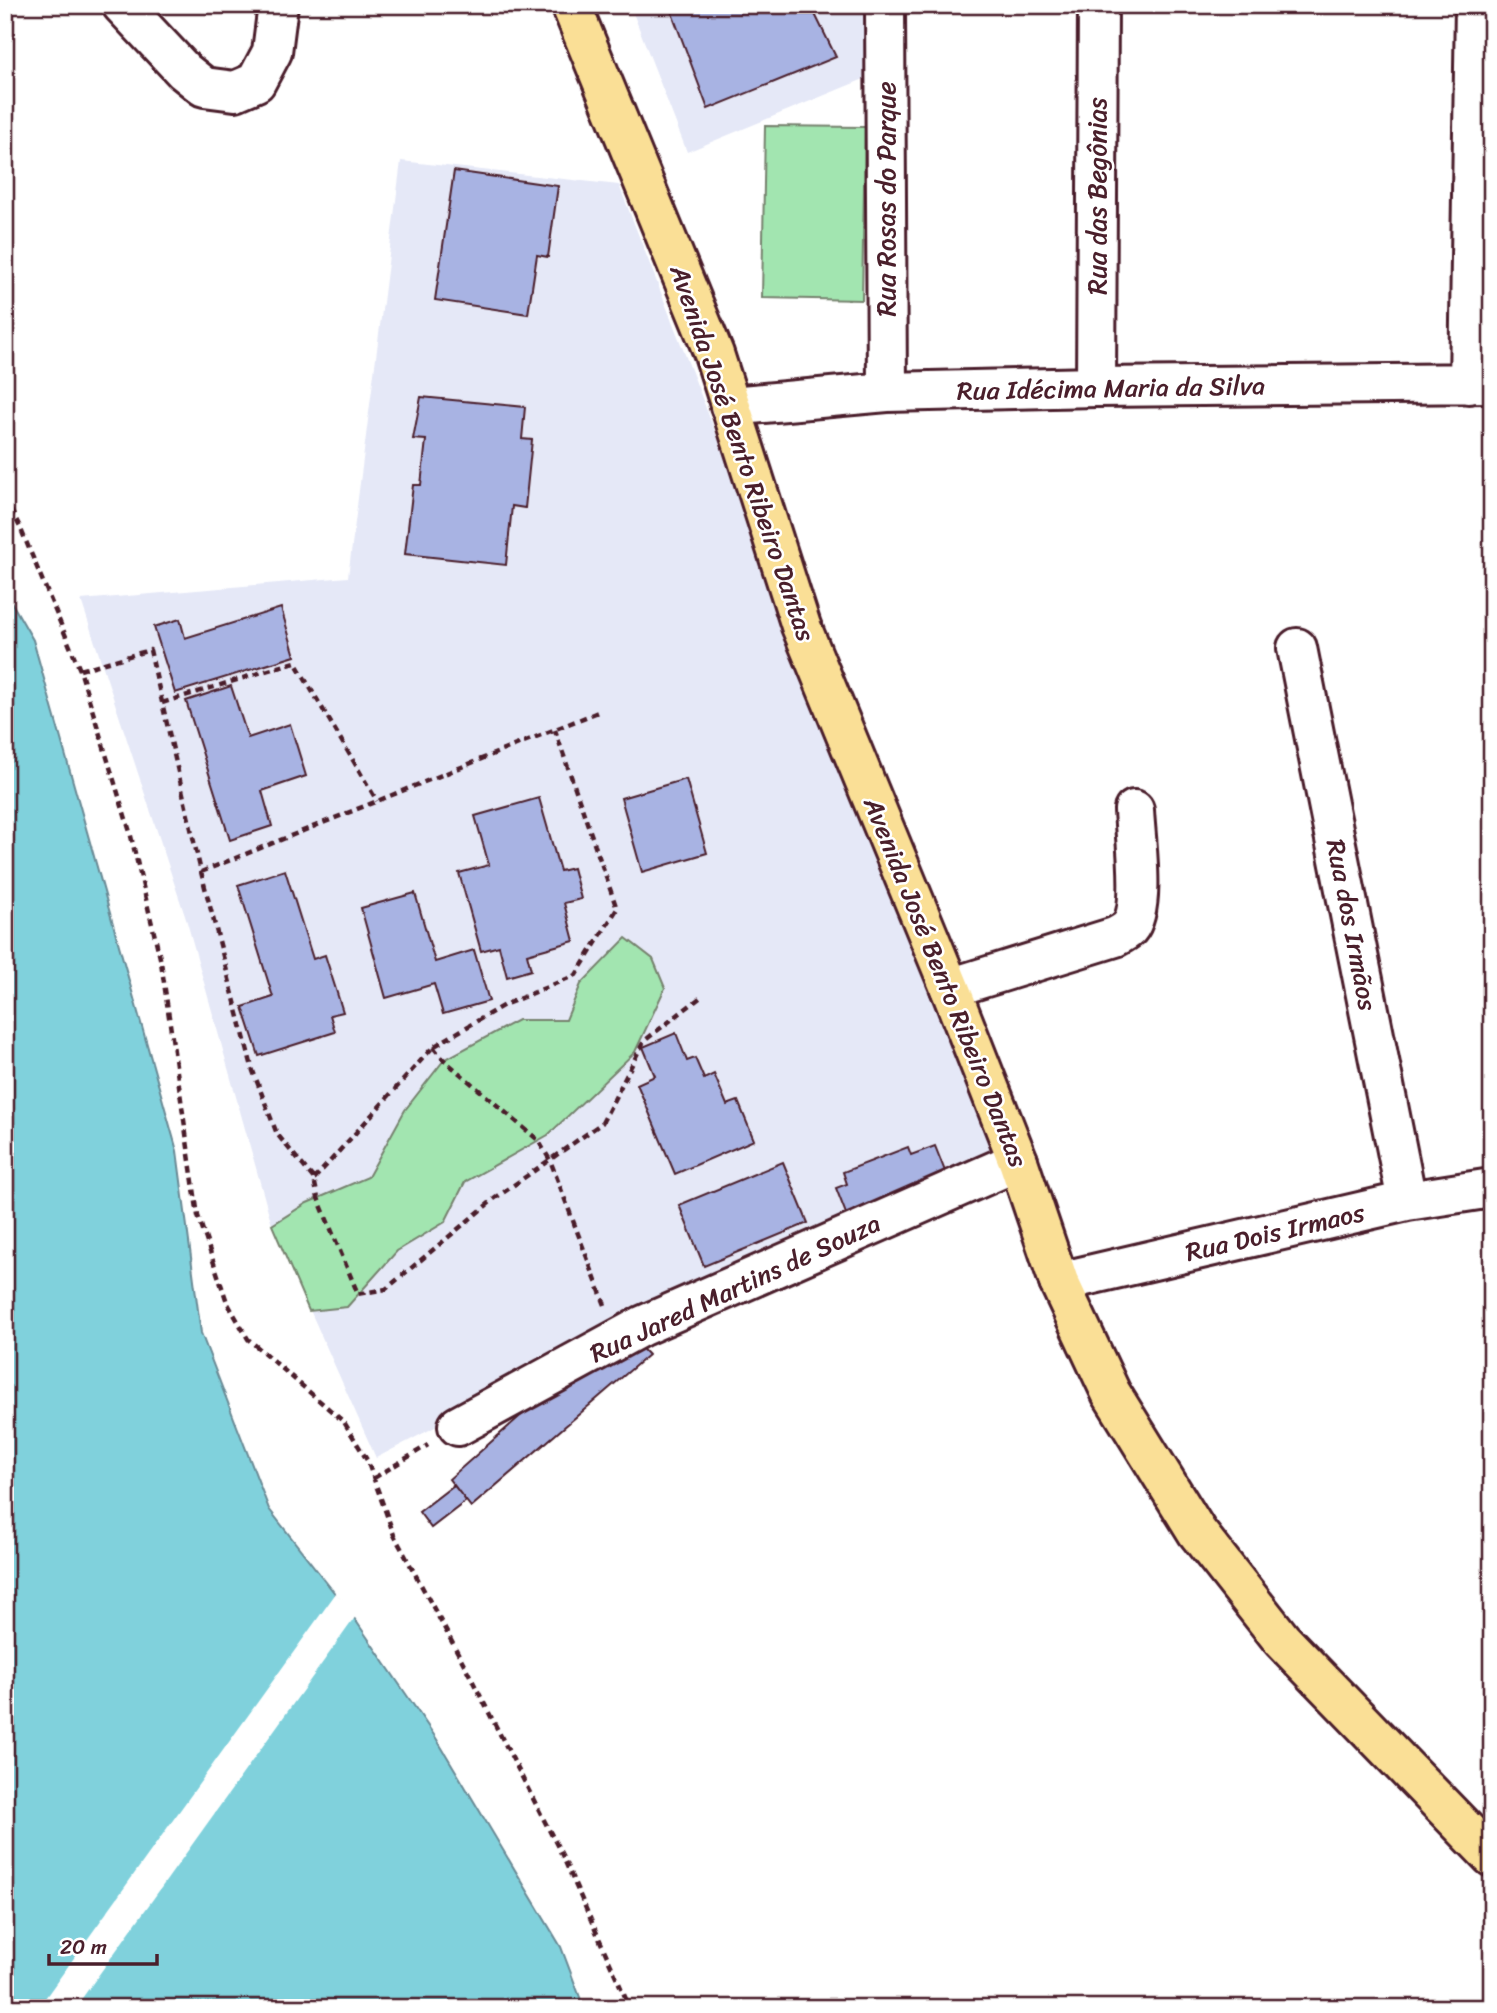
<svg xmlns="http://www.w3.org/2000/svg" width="1497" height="2013" viewBox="0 0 1497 2013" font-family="Sriracha,sans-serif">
	<rect width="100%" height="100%" fill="#fff"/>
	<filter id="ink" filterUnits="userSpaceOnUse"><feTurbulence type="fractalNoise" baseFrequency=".0143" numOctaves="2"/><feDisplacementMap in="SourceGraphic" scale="14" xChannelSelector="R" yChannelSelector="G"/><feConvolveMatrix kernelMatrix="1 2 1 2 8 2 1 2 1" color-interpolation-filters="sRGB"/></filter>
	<g filter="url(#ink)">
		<!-- built -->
		<path fill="#e5e8f7" d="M630 5H879L881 72 687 152Z
			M401 161 619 185 999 1160 645 1317 376 1458 272 1225 187 922 81 600 348 577Z"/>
		<!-- green -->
		<path fill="#a2e5b0" stroke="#76826e" stroke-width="2" d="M765 126 865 127 862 300 762 298Z
			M626 938 653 959 665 988 635 1052 548 1135 465 1182 445 1222 397 1251 347 1307 309 1311 272 1225 307 1203 368 1177 405 1110 444 1060 518 1020H566L581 984Z"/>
		<!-- water -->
		<path fill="#80d1dc" stroke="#6a8a95" stroke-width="2" d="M5 591 33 640 177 1151 201 1333 269 1509 354 1618 436 1738 561 1947 584 2008H5Z"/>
		<!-- pier -->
		<path fill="#fff" d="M336 1593 356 1616 75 2008H38Z"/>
		<!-- building -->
		<path fill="#a8b3e3" stroke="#4a1f2b" stroke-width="2" d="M669 5H819L812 8 836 57 708 109Z
			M454 171 558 186 548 257 537 255 528 314 435 300Z
			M421 397 525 407 522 439 532 440 525 508 512 506 506 565 405 554 413 485H421L426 440 413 439Z
			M281 608 295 656 175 693 154 627 180 619 185 638Z
			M231 686 248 738 290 724 306 776 262 791 272 826 230 840 186 701Z
			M686 779 707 853 642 872 621 798Z
			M539 798 560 871 573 868 581 899 564 903 574 941 527 954 531 970 507 977 499 946 481 951 459 873 489 865 475 816Z
			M285 870 313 959 325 955 343 1012 330 1015 335 1032 259 1056 243 1007 273 997 238 885Z
			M415 893 435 962 474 950 489 1001 443 1014 434 984 386 998 361 908Z
			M676 1033 687 1061 695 1058 704 1079 714 1074 727 1105 738 1101 754 1140 675 1174 637 1084 655 1076 643 1047Z
			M935 1146 950 1184 850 1224 836 1188 847 1184 843 1172 908 1147 911 1155Z
			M783 1162 808 1223 704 1266 679 1205Z
			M631 1337 648 1355 471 1507 449 1479 560 1381 569 1390Z
			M454 1485 466 1501 431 1528 419 1512Z"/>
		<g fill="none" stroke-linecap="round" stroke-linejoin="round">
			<defs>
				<path id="minor" d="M122 5 184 71 204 87 235 91 256 82 272 52 278 5
					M885 5 887 392
					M1469 384 1475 5
					M1096 387 1098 5
					M730 406 887 392 1096 387 1492 383
					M1297 648 1407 1201
					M950 988 1115 937C1119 935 1125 932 1129 928 1146 908 1135 836 1134 810
					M1059 1282 1407 1201 1492 1188
					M458 1426 642 1326 1018 1161"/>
				<path id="primary" d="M571 5 714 354 801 626 950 988 1018 1161 1059 1282 1111 1393 1197 1532 1282 1640 1492 1857"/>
			</defs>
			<!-- minor casing -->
			<use href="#minor" stroke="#4a1f2b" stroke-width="44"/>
			<!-- primary casing -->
			<use href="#primary" stroke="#4a1f2b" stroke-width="44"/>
			<!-- path -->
			<path stroke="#4a1f2b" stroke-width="4.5" stroke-dasharray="7 5" stroke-linecap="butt" d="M5 499 20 527 80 670 130 832 161 962 198 1216 227 1302 248 1339 344 1422 367 1460 394 1535 465 1666 563 1857 630 2008
				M80 670 150 650 201 872 253 1071 277 1134 314 1179 318 1198 358 1294 386 1289 494 1199 602 1123 644 1041 701 997
				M162 703 295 662 377 801
				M201 872 598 712
				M433 1047 444 1060 538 1140 550 1160 605 1305
				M314 1179 433 1047 504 1005 576 975 617 909 555 730
				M374 1478 428 1445"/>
			<!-- minor -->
			<use href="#minor" stroke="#fff" stroke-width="38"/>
			<!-- primary -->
			<use href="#primary" stroke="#fadf96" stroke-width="38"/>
		</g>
	</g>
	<g text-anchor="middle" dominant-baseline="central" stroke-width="5" stroke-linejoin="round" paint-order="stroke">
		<!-- street labels -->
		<g font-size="26" fill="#4a1f2b" stroke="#fff">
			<text transform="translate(1097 196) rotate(-90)">Rua das Begônias</text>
			<text transform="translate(886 199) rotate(-90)">Rua Rosas do Parque</text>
			<text transform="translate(1111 388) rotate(-1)">Rua Idécima Maria da Silva</text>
			<text transform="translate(743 453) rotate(71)">Avenida José Bento Ribeiro Dantas</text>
			<text transform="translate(1352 925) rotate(79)">Rua dos Irmãos</text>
			<text transform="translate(946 982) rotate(68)">Avenida José Bento Ribeiro Dantas</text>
			<text transform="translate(1275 1232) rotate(-13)">Rua Dois Irmaos</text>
			<text transform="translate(735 1288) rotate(-25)">Rua Jared Martins de Souza</text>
		</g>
	</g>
	<!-- margin -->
	<rect width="1497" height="2013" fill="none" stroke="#fff" stroke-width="28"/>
	<rect x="14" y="14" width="1469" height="1985" fill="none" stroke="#4a1f2b" stroke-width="2.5" filter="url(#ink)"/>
	<!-- scale -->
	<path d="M49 1954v10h108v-10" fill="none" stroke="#4a1f2b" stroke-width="3.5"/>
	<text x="60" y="1954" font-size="21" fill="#4a1f2b" stroke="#ffffff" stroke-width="5" paint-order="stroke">20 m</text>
</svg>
